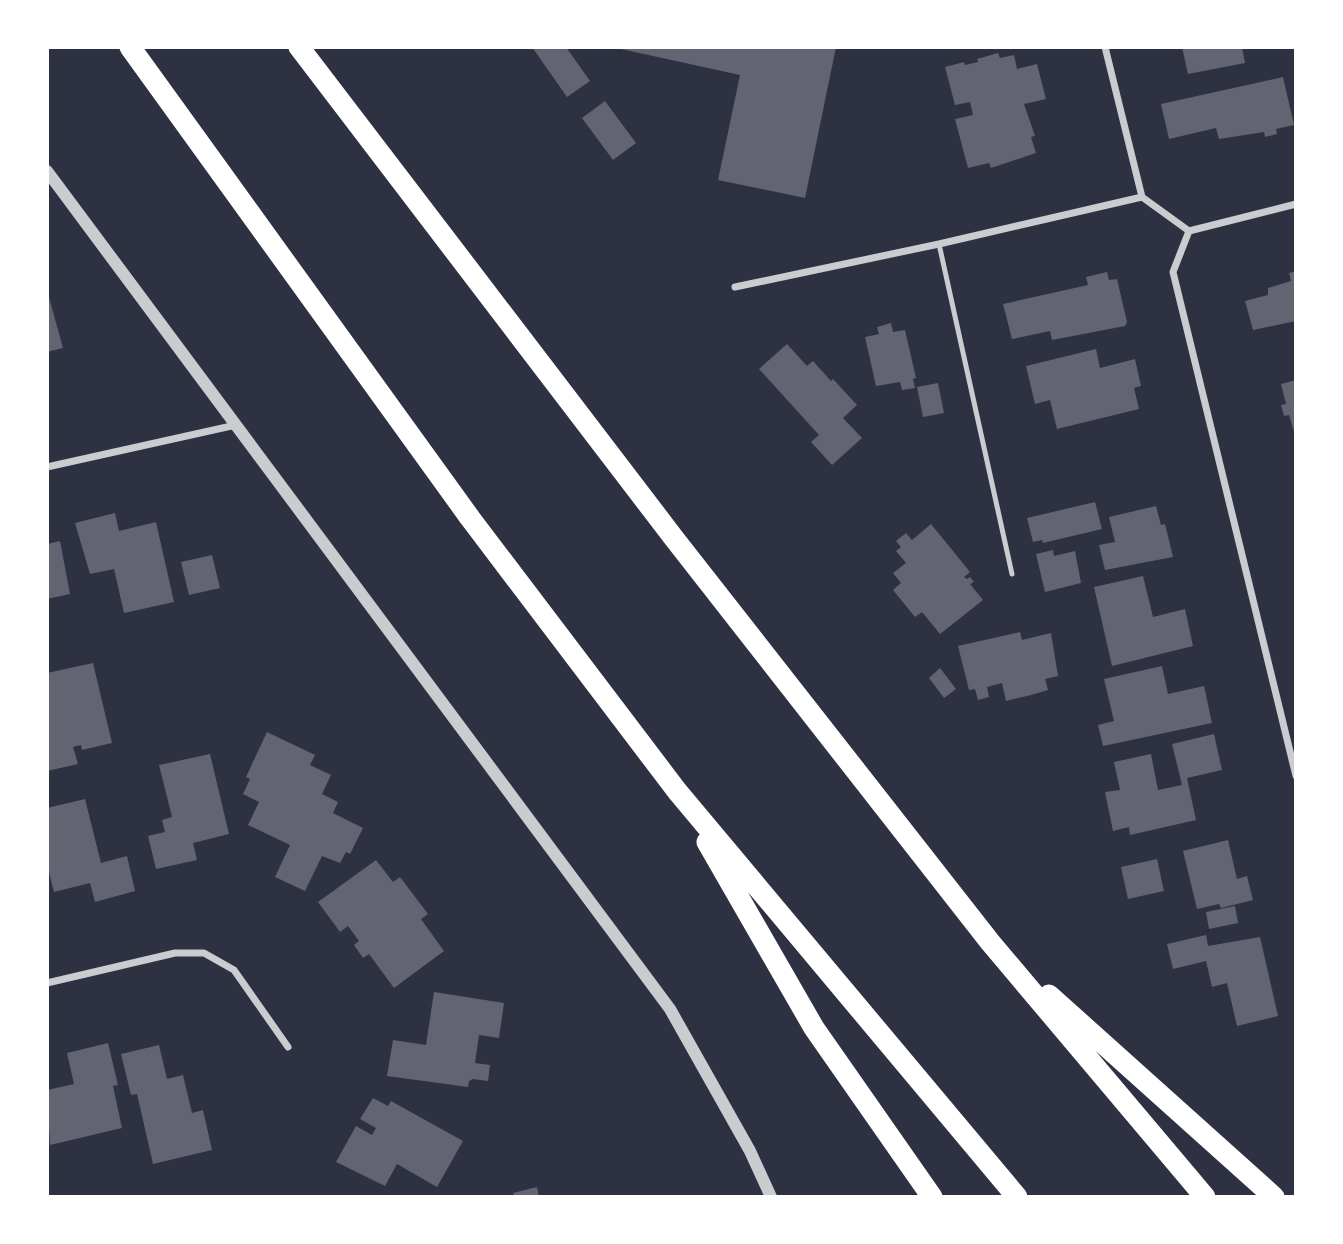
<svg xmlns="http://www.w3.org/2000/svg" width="1343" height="1244" viewBox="0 0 1343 1244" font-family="'Titillium Web',sans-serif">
	<rect width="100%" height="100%" fill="#2d3142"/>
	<!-- building -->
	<path fill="#626471" d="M532 47H566L590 81 567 97Z
		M612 47H836L805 198 718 180 740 75Z
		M1182 47H1242L1245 63 1188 74Z
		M998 53 1000 58 1014 55 1017 69 1037 64 1046 99 1024 104 1035 136 1031 137 1036 153 991 168 989 163 968 168 955 119 973 115 970 102 955 105 945 67 964 62 965 65 978 62 977 59Z
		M1283 77 1294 125 1276 129 1277 134 1265 137 1264 132 1219 139 1216 128 1169 139 1161 104Z
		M605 101 636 143 613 160 582 118Z
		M1296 271V321L1253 330 1245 301 1268 295V288L1291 281 1289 273Z
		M1107 272 1109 280 1117 279 1127 322 1125 326 1052 340 1050 331 1012 339 1003 304 1088 285 1086 277Z
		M47 290 63 348 47 352Z
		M891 323 893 332 905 330 916 378 913 379 915 388 902 390 900 382 876 386 865 337 879 334 877 327Z
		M787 344 807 366 813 361 831 381 833 379 857 405 843 418 862 438 832 465 811 442 819 435 759 369Z
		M1096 349 1100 368 1135 359 1141 386 1134 388 1139 409 1057 429 1050 400 1035 404 1026 366Z
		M1296 380V435H1295L1289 415 1284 416 1281 405 1286 404 1281 384Z
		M938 383 944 413 923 417 917 387Z
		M1095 502 1102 529 1043 543 1042 540 1033 542 1027 518Z
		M1156 506 1161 525 1165 524 1173 557 1105 570 1099 545 1115 542 1109 517Z
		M115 513 119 531 156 522 174 602 124 613 114 569 90 574 75 523Z
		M931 524 970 572 964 577 967 579 970 577 974 582 970 584 983 600 940 634 922 612 915 617 893 590 901 583 893 573 906 563 896 551 901 547 896 541 906 533 912 540Z
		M60 541 70 594 47 599V544Z
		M1053 550 1054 556 1075 551 1081 583 1045 592 1036 554Z
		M212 555 220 588 189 595 181 562Z
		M1143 576 1153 617 1185 609 1193 646 1112 666 1094 587Z
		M1020 632 1022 640 1051 633 1058 676 1045 679 1048 690 1031 695 1006 701 1002 683 987 687 989 697 978 700 975 689 969 690 958 646Z
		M93 663 112 743 82 750 81 745 73 747 78 764 47 771V673Z
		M1162 666 1168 694 1204 686 1212 723 1103 746 1098 725 1114 721 1104 679Z
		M940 668 956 689 944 698 929 678Z
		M267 732 315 755 310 765 331 775 322 794 338 802 333 813 363 828 350 854 346 852 340 863 322 856 305 891 275 877 290 845 248 825 259 802 243 794 250 779 246 777Z
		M1214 734 1222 770 1187 778 1196 820 1130 835 1129 827 1113 831 1105 792 1120 790 1114 762 1151 754 1158 790 1182 785 1172 744Z
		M210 754 229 834 193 843 197 860 156 869 148 836 165 832 162 820 172 817 159 765Z
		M85 799 101 863 127 856 135 891 95 902 90 883 54 892 47 865V808Z
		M1228 840 1237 879 1247 876 1253 900 1221 908 1219 904 1197 909 1183 851Z
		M1157 859 1164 891 1128 899 1121 867Z
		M376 860 393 882 400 877 428 914 421 919 444 951 394 988 369 954 363 958 354 945 359 941 348 926 340 932 318 902Z
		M1235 906 1238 923 1209 929 1206 912Z
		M1206 935 1208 946 1260 937 1278 1016 1237 1026 1227 983 1212 987 1206 961 1173 969 1167 944Z
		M434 992 504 1003 499 1038 479 1035 475 1063 490 1065 488 1081 473 1079 469 1081 468 1087 387 1076 393 1040 426 1045Z
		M108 1043 118 1085 113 1086 122 1128 50 1145 47 1090 74 1084 67 1053Z
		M159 1045 167 1079 183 1075 192 1113 203 1110 212 1150 153 1164 137 1094 131 1095 121 1054Z
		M373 1098 388 1106 391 1101 463 1141 437 1187 397 1164 385 1186 336 1162 356 1126 372 1135 376 1128 360 1119Z
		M537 1187 539 1197H514L513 1193Z"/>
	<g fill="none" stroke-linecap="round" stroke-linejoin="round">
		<!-- service -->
		<path stroke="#caccd0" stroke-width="5" d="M939 244 1012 574"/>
		<!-- minor -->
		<path stroke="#caccd0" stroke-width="7" d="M1105 47 1142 197
			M1189 231 1173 272 1296 776
			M735 287 939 244 1142 197 1189 231 1296 204
			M47 467 236 425
			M47 983 175 953H204L234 970 288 1047"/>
		<!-- tertiary -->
		<path stroke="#caccd0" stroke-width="12" d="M47 171 670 1009 750 1151 771 1197"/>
		<!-- motorway -->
		<path stroke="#fff" stroke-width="21" d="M130 47 470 518 677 791 1017 1197
			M299 47 673 537 990 942 1205 1197
			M707 842 814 1028 932 1197
			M1049 995 1274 1197"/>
	</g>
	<!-- border -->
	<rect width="1343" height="1244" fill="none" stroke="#ffffff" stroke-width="98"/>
</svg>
